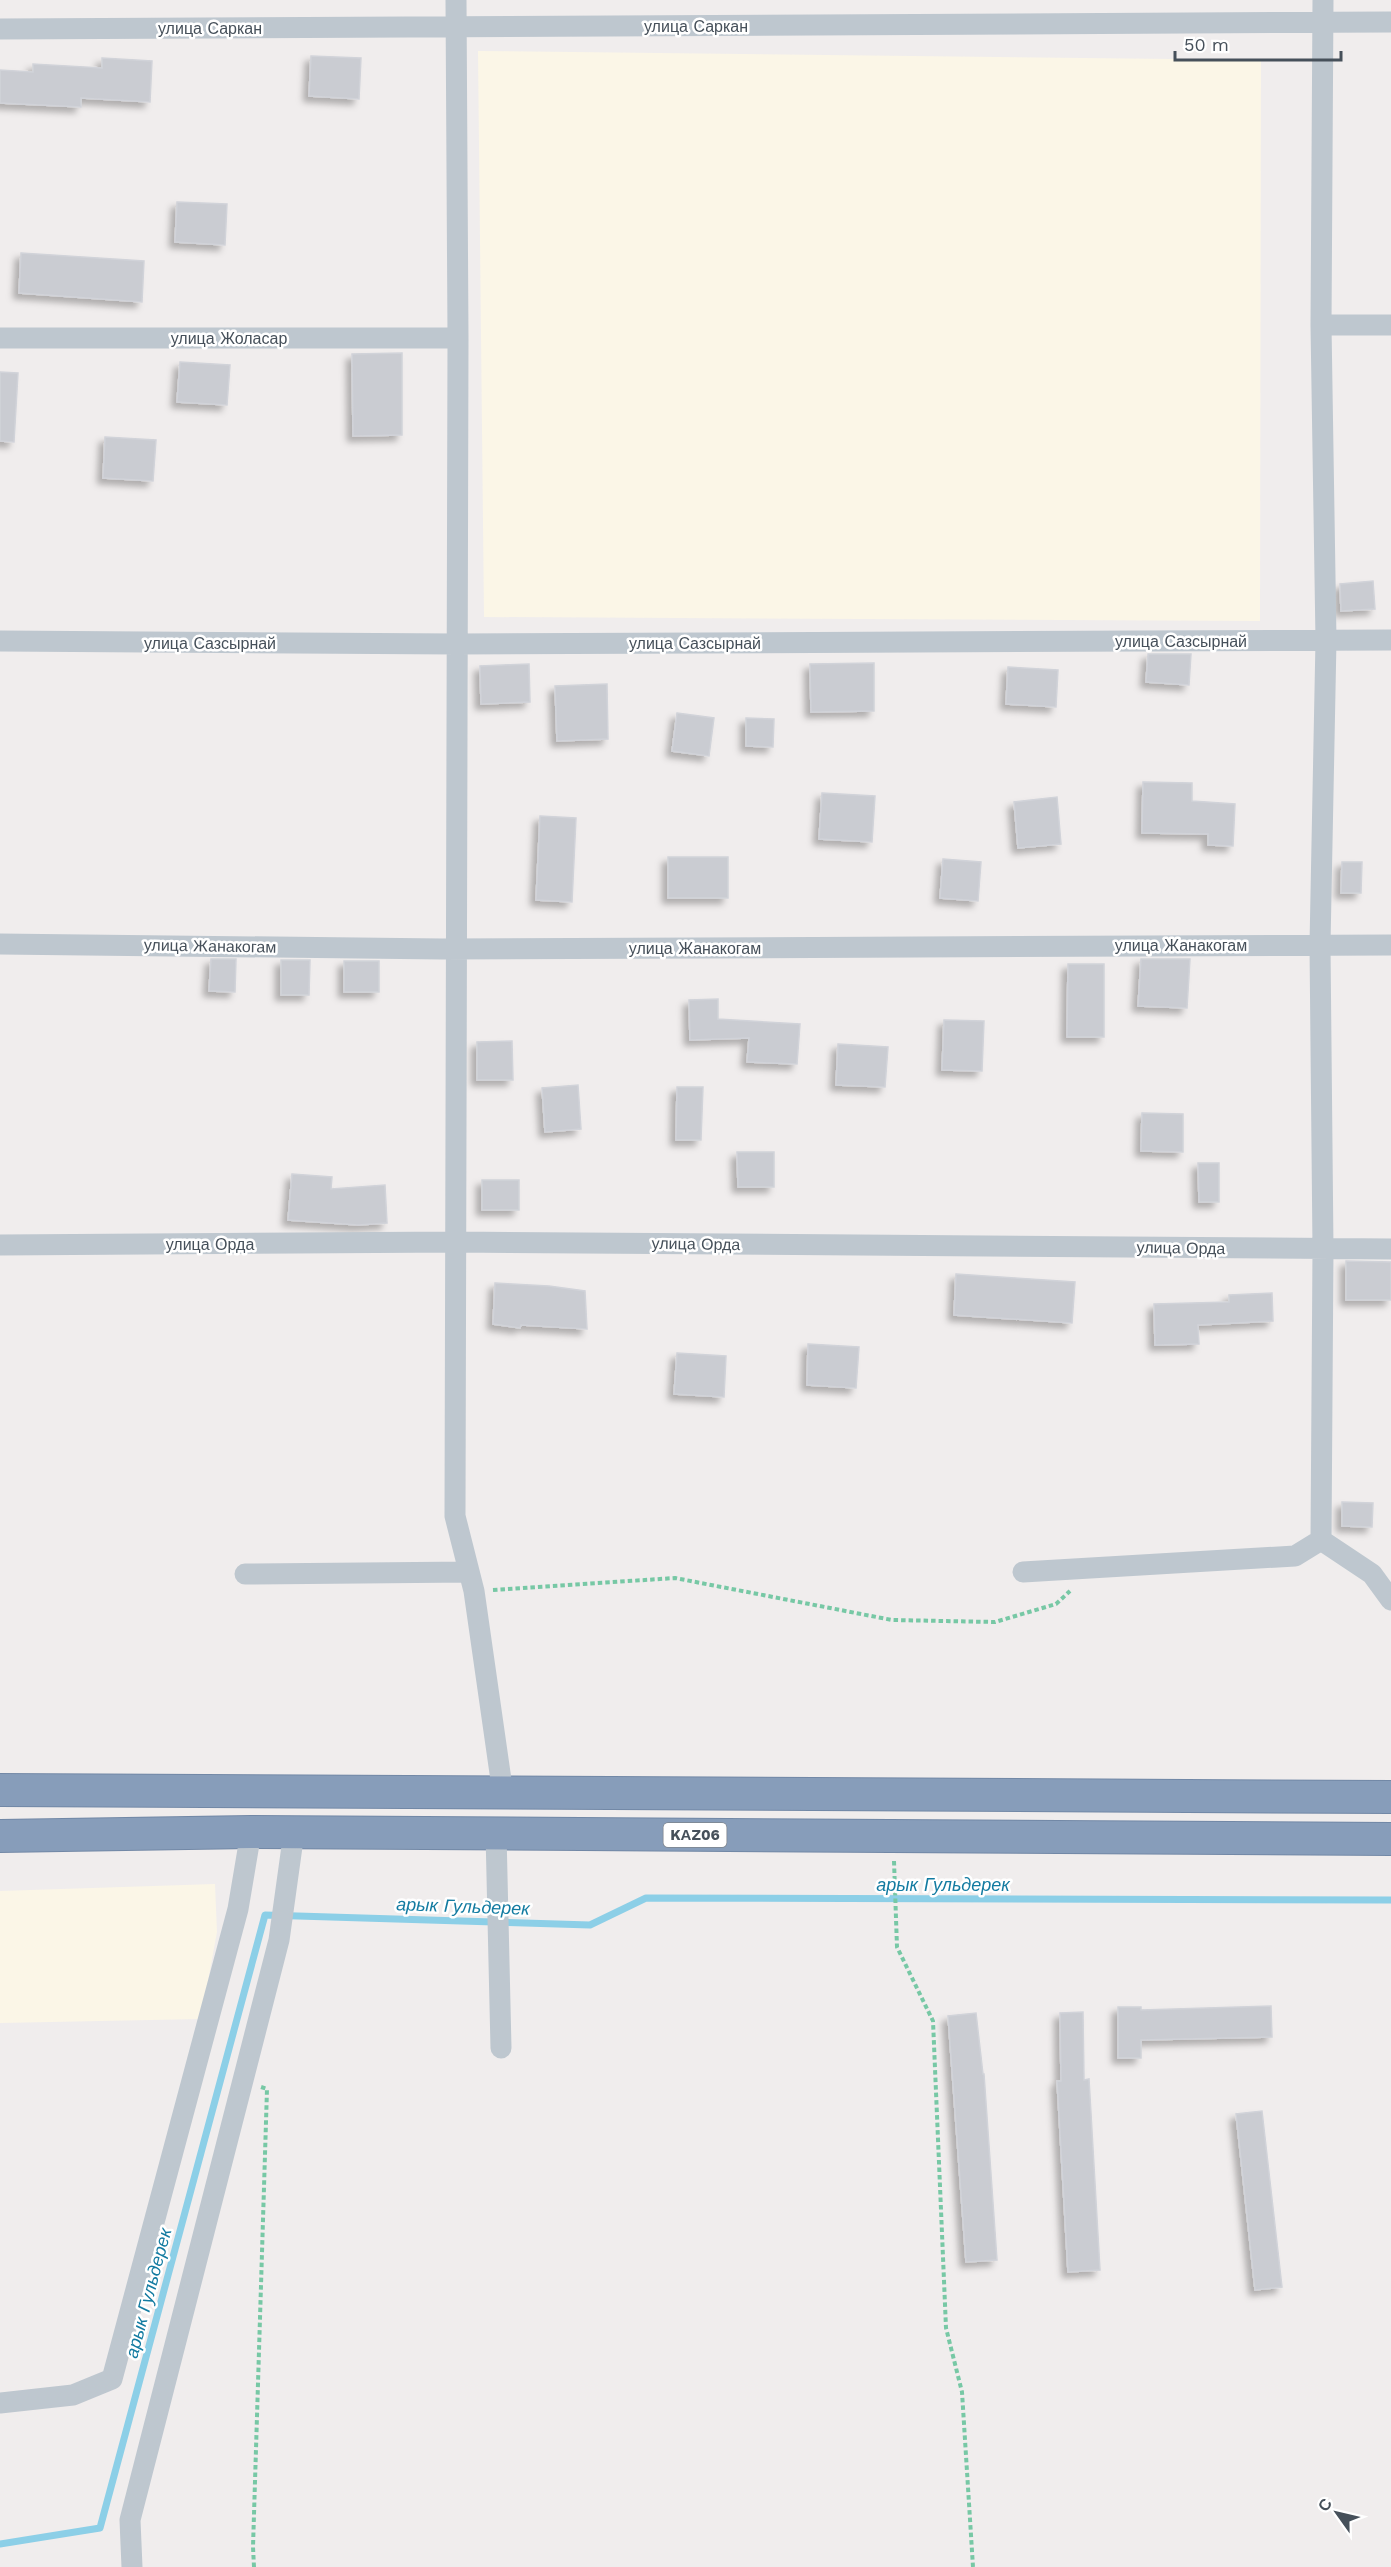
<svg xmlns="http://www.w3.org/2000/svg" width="1391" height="2567" viewBox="0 0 1391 2567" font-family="'Work Sans',sans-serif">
	<defs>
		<filter id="shadow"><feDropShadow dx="-5.5" dy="5.5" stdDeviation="3" flood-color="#0004"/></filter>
	</defs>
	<rect width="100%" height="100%" fill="#f0eded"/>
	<!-- commercial -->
	<path fill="#fbf6e7" d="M478 51 1261 60 1260 621 484 617Z
		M215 1884 217 1932 201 2019 0 2023V1891Z"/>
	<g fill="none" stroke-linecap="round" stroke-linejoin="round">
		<!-- stream -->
		<path stroke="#8ccfe7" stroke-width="7" d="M0 2544 100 2528 265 1915 590 1925 646 1898 1391 1900"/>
	</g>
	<!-- building -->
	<path fill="#caccd2" stroke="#d1d3d9" stroke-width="1.5" filter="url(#shadow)" d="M311 56 361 58 359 99 309 96Z
		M102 58 152 61 150 102 81 98V107L0 103V70L33 72V64L102 68Z
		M177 202 227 204 225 245 175 242Z
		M21 253 144 261 142 302 19 293Z
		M402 353V435L353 436 352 354Z
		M180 362 230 365 227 405 177 402Z
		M0 372 18 373 14 442 0 441Z
		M105 437 156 440 153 481 103 478Z
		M1373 581 1375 609 1341 611 1340 584Z
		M1148 654H1191L1189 685 1146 682Z
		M874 663V711L811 712 810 664Z
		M529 664 530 702 481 704 480 666Z
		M1008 667 1058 670 1056 707 1006 704Z
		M607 684 608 739 557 741 555 686Z
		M677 713 714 718 709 756 672 751Z
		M746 718 774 719 773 747 746 746Z
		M1143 782 1192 783V801L1235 804 1233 846 1208 845V834L1142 833Z
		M822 793 875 796 872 842 819 839Z
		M1057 797 1061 844 1018 848 1014 802Z
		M540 816 576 818 572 902 536 900Z
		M668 857H728V898H668Z
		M943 859 981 862 978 901 940 898Z
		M1342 862H1362L1361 893H1341Z
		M211 959H236L235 992 209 991Z
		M1141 959H1190L1187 1008 1138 1006Z
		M281 960H310L309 995H281Z
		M344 961H379V992H344Z
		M1068 964H1104V1037H1067Z
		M718 999V1019L800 1024 797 1064 747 1062 749 1038 690 1040 689 1000Z
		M944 1020 984 1021 982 1071 942 1070Z
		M512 1041 513 1080H477V1042Z
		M838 1044 888 1047 885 1087 836 1085Z
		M578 1085 581 1129 545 1132 542 1088Z
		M677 1087H703L701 1140H676Z
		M1142 1113 1183 1114V1152L1141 1151Z
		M737 1152H774V1187H738Z
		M1198 1163H1219V1202H1199Z
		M292 1174 332 1177 331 1189 385 1185 387 1223 358 1225 288 1220Z
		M482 1180H519V1210H482Z
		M1346 1261 1391 1262V1300H1346Z
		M956 1274 1075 1282 1072 1323 954 1315Z
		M495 1283 549 1286 585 1291 587 1329 521 1325 520 1328 493 1324Z
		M1272 1293 1273 1321 1198 1325 1199 1344 1155 1345 1154 1304 1229 1302V1295Z
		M808 1344 859 1347 856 1388 807 1385Z
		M677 1353 726 1356 724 1397 674 1394Z
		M1342 1502 1373 1503 1372 1527 1342 1526Z
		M1271 2006 1272 2037 1141 2040V2058H1118V2007H1141V2010Z
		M1083 2012 1084 2080 1089 2079 1100 2270 1068 2272 1057 2081H1061L1060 2013Z
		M976 2013 983 2074H984L997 2260 966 2262 948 2016Z
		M1262 2111 1282 2287 1255 2290 1236 2114Z"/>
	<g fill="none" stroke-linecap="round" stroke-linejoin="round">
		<defs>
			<path id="highway" d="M0 1790 1391 1797
				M0 1836 251 1832 1391 1839"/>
		</defs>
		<!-- highway casing -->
		<use href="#highway" stroke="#7288a6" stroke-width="34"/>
		<!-- path -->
		<path stroke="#77c8a5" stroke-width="4" stroke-dasharray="4.5 3" stroke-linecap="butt" d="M493 1590 675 1578 892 1620 995 1622 1056 1604 1070 1591
			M894 1861 897 1947 933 2021 946 2328 962 2392 973 2567
			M254 2567 253 2547 267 2089 261 2087"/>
		<!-- minor -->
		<path stroke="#bec7cf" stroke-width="21" d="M456 0 458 338 455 1516 474 1591 503 1794
			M1323 0 1321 325 1326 640 1320 945 1323 1249 1321 1540 1372 1574 1391 1600
			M0 29 1391 22
			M1321 325H1391
			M0 338H458
			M0 641 457 644 1391 640
			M0 944 442 949 1391 945
			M0 1245 456 1242 1391 1249
			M1023 1572 1295 1556 1321 1540
			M245 1574 469 1572
			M496 1833 501 2048
			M0 2403 73 2395 112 2379 238 1909 251 1832
			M132 2567 130 2520 279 1940 294 1832"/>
		<!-- highway -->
		<use href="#highway" stroke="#879dba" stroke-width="32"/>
	</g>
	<g text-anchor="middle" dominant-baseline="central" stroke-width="5" stroke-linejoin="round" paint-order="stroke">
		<!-- shield labels -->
		<rect fill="#fff" stroke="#7e848c" stroke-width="1.5" x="663.5" y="1823" width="63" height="24" rx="4.5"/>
		<g font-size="15" font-weight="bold" fill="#46505a">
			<text x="695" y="1835">KАZ06</text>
		</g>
		<!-- street labels -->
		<g font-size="16" fill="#46505a" stroke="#fff">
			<text x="696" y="26">улица Саркан</text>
			<text x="210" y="28">улица Саркан</text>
			<text x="229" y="338">улица Жоласар</text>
			<text x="1181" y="641">улица Сазсырнай</text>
			<text x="210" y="643">улица Сазсырнай</text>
			<text x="695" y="643">улица Сазсырнай</text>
			<text x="1181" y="945">улица Жанакогам</text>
			<text transform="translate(210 946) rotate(1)">улица Жанакогам</text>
			<text x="695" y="948">улица Жанакогам</text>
			<text x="210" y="1244">улица Орда</text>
			<text transform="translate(696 1244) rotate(1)">улица Орда</text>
			<text transform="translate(1181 1248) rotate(1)">улица Орда</text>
		</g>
		<!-- water labels -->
		<g font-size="18" font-style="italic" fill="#137ba1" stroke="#fff">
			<text x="943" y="1884">арык Гульдерек</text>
			<text transform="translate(463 1906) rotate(2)">арык Гульдерек</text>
			<text transform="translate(148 2293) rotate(-75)">арык Гульдерек</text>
		</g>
	</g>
	<!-- north arrow -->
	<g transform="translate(1337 2513) rotate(304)" stroke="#ffffff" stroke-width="4.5" paint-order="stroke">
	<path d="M0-4.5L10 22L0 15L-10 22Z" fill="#46505a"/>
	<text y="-9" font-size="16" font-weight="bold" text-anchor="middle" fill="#46505a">С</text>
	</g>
	<!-- scale -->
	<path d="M1175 51v9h166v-9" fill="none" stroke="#46505a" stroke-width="3"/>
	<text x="1184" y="51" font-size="18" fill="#46505a" stroke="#ffffff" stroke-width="4.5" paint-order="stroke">50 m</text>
</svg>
